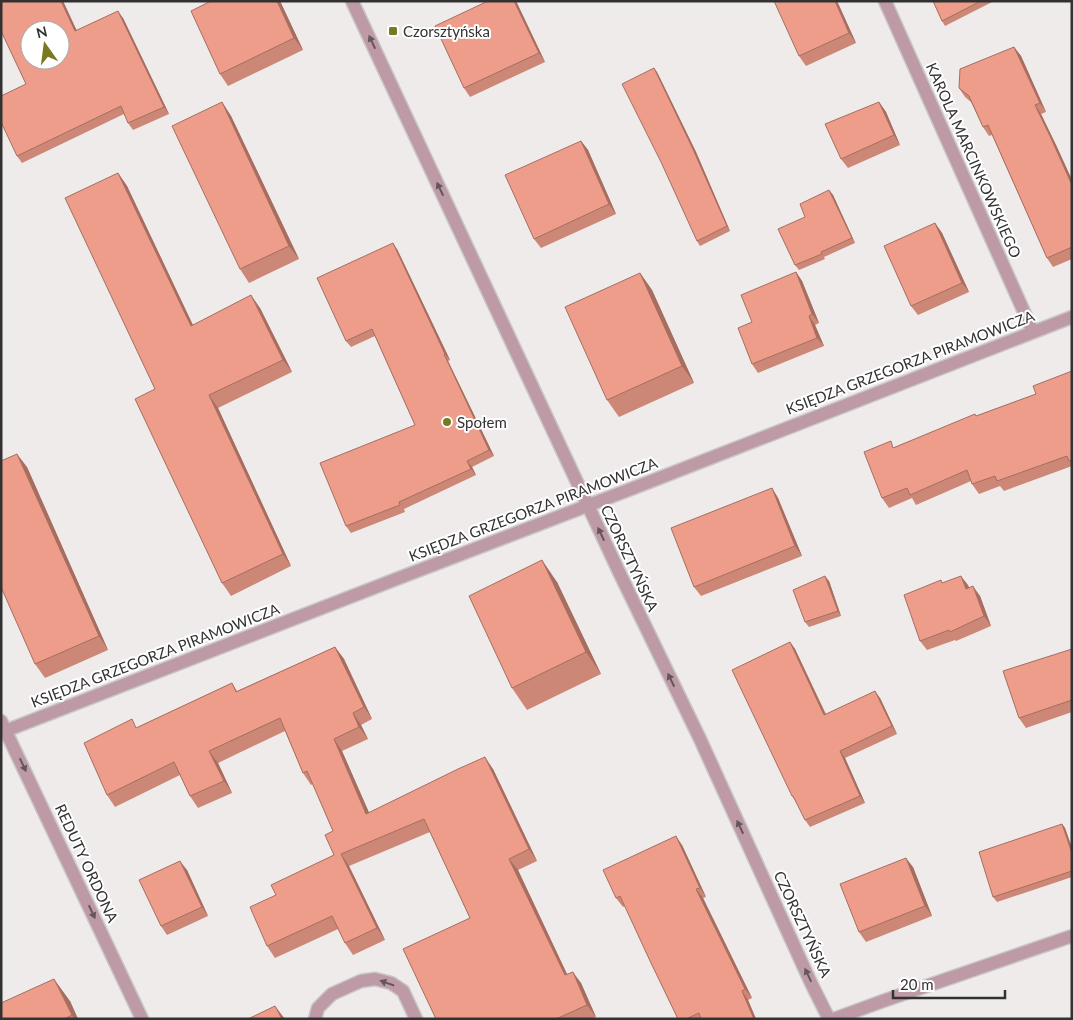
<svg xmlns="http://www.w3.org/2000/svg" width="1073" height="1020" viewBox="0 0 1073 1020" font-family="Lato,sans-serif">
	<rect width="100%" height="100%" fill="#efebeb"/>
	<g fill="none" stroke-linecap="round" stroke-linejoin="round">
		<defs>
			<path id="minor" d="M352 1 620 574 700 739 811 983 829 1019
				M885 1 1033 332
				M1 721 142 1019
				M5 731 399 578 644 484 1072 317
				M315 1019 318 1008 332 994 361 981 375 979 391 983 403 991 416 1019
				M834 1019 883 1001 1072 936"/>
		</defs>
		<!-- minor casing -->
		<use href="#minor" stroke="#c9c6c6" stroke-width="15"/>
		<!-- minor -->
		<use href="#minor" stroke="#be9aa6" stroke-width="12"/>
	</g>
	<!-- wall -->
	<path fill="#cc8776" d="M63 1 77 31 123 18 169 114 133 130 128 123 124 114 22 163 17 156 26 84Z
		M280 1 303 50 228 86 220 74 209 2Z
		M516 1 545 62 470 97 464 88Z
		M837 1 856 43 806 66 799 56Z
		M933 1H994L945 26 942 21Z
		M1014 47 1021 56 1046 112 1041 114 1056 145 1072 180V259L1053 267 1047 258 992 135 989 136 983 127 971 102 965 97 959 88Z
		M657 72 696 152 730 231 700 246 697 241Z
		M222 102 231 116 299 259 249 283 240 269Z
		M879 102 886 112 900 145 848 168 841 159Z
		M581 141 588 150 616 214 541 248 534 239Z
		M118 173 127 186 193 325 260 308 292 372 218 408 291 566 231 596 222 583 155 389Z
		M829 190 833 195 855 243 824 257 825 259 799 270 795 265 805 217Z
		M935 223 942 233 969 292 918 315 911 306Z
		M397 249 450 360 448 361 494 456 472 467 476 475 404 509 405 512 351 533 346 526 415 425 375 336 351 347 346 341Z
		M796 272 802 281 819 323 815 325 824 346 758 373 752 364V322Z
		M640 273 652 290 694 383 619 417 607 400Z
		M1072 371V466L1004 491 1000 486 979 494 972 484 971 481 916 505 912 498 889 508 882 498 895 447 976 416 1036 394Z
		M27 467 108 650 45 678 35 664Z
		M772 488 778 498 802 556 701 596 694 587Z
		M829 581 841 616 809 627 805 622Z
		M557 582 601 674 527 710 512 688Z
		M943 583 968 585 969 588 980 596 991 626 956 641 955 640 927 650 920 641Z
		M790 642 795 649 826 714 880 698 897 734 845 758 865 803 810 827 805 820 797 803 792 796Z
		M335 647 344 659 372 719 361 725 368 739 342 751 369 813 493 769 537 861 518 870 567 974 581 983 596 1017 591 1019H436L470 918 430 832 349 866 385 940 353 955 345 943 338 929 275 958 267 946 276 895 334 855 333 831 313 784 311 785 303 773 285 731 218 763 232 793 198 808 190 796 180 775 115 807 107 795 138 727 232 683 237 691Z
		M1072 649V712L1026 728 1019 718Z
		M1062 824 1065 828 1072 848V877L997 902 993 897Z
		M682 845 706 897 703 898 752 998 748 1000 756 1019H678L625 906 623 907 616 898Z
		M913 867 932 916 866 942 859 932Z
		M187 870 208 916 167 935 161 926Z
		M70 1001 78 1019H1Z"/>
	<!-- shaded-wall -->
	<path fill="#a66e60" d="M61 1H63L80 38 75 31Z
		M277 1H280L303 50 294 38Z
		M514 1H516L545 62 539 53Z
		M835 1H837L856 43 849 33Z
		M118 11 123 18 169 114 164 107Z
		M1014 47 1021 56 1046 112 1040 103Z
		M654 68 657 72 696 152 730 231 727 226Z
		M222 102 231 116 299 259 289 246Z
		M879 102 886 112 900 145 894 135Z
		M1035 105 1041 114 1056 145 1072 180V185Z
		M581 141 588 150 616 214 609 204Z
		M118 173 127 186 199 338 191 326Z
		M829 190 833 195 855 243 852 238Z
		M935 223 942 233 969 292 962 283Z
		M393 243 397 249 450 360 445 354Z
		M796 272 802 281 819 323 812 314Z
		M640 273 652 290 694 383 682 366Z
		M251 295 260 308 292 372 283 360Z
		M809 316 815 325 824 346 817 338Z
		M444 354 448 361 494 456 489 450Z
		M209 395 218 408 291 566 283 554Z
		M17 454 27 467 108 650 99 636Z
		M467 461 472 467 476 475 471 469Z
		M772 488 778 498 802 556 795 546Z
		M542 560 557 582 601 674 586 652Z
		M825 576 829 581 841 616 838 611Z
		M961 576 968 585 973 599 966 589Z
		M973 586 980 596 991 626 984 616Z
		M790 642 795 649 829 722 824 715Z
		M335 647 344 659 372 719 364 707Z
		M875 691 880 698 897 734 892 726Z
		M353 713 361 725 368 739 359 727Z
		M334 739 342 751 375 826 366 814Z
		M209 751 218 763 232 793 224 781Z
		M840 751 845 758 865 803 860 796Z
		M485 757 493 769 537 861 529 849Z
		M1062 824 1065 828 1072 848V853Z
		M676 836 682 845 706 897 700 888Z
		M341 854 349 866 385 940 377 928Z
		M906 858 913 867 932 916 925 906Z
		M509 859 518 870 573 987 565 975Z
		M180 861 187 870 208 916 202 907Z
		M696 889 703 898 752 998 745 989Z
		M573 972 581 983 596 1017 587 1005Z
		M54 979 70 1001 78 1019H74Z
		M742 991 748 1000 756 1019H754Z
		M275 1006 285 1019H282Z"/>
	<!-- building -->
	<path fill="#ed9d89" stroke="#a66e60" fill-rule="evenodd" d="M1 1H61L75 31 118 11 164 107 128 123 121 106 17 156 1 122V96L26 84 1 31ZM30 30H60V60H30Z
		M209 1H277L294 38 220 74 191 11 209 2Z
		M488 1H514L539 53 464 88 435 26Z
		M774 1H835L849 33 799 56Z
		M933 1H981L942 21Z
		M1014 47 1040 103 1035 105 1050 136 1072 185V247L1047 258 988 125 983 127 969 96 959 88 960 69Z
		M654 68 692 147 727 226 697 241 661 162 622 84Z
		M222 102 289 246 240 269 172 126Z
		M879 102 894 135 841 159 825 124Z
		M581 141 609 204 534 239 505 175Z
		M118 173 191 326 251 295 283 360 209 395 283 554 222 583 135 399 155 389 65 198Z
		M829 190 852 238 821 252 822 254 795 265 778 229 805 217 800 204Z
		M935 223 962 283 911 306 884 246Z
		M393 243 445 354H444L489 450 467 461 471 469 399 502 400 505 346 526 320 463 415 425 372 329 346 341 317 278Z
		M796 272 812 314 809 316 817 338 752 364 738 328 752 322 741 295Z
		M640 273 682 366 607 400 565 307Z
		M1072 371V460L1069 461 1067 456 997 481 995 476 972 484 967 470 910 495 907 488 882 498 864 452 891 441 893 448 975 414 976 416 1036 394 1033 386Z
		M17 454 99 636 35 664 1 587V461Z
		M772 488 795 546 694 587 671 528Z
		M542 560 586 652 512 688 469 596Z
		M825 576 838 611 805 622 793 590Z
		M961 576 966 589 973 586 984 616 950 632 949 630 920 641 904 595 941 580 942 583Z
		M790 642 824 715 875 691 892 726 840 751 860 796 805 820 793 796H792L732 670Z
		M335 647 364 707 353 713 359 727 334 739 366 814 458 769 485 757 529 849 509 859 565 975 573 972 587 1005 556 1019H436L403 949 470 918 424 819 341 854 377 928 345 943 332 916 267 946 250 907 276 895 271 885 334 855 325 835 333 831 307 771 303 773 280 718 209 751 224 781 190 796 174 762 107 795 84 743 132 719 136 728 232 683 236 692Z
		M1072 649V700L1019 718 1003 671Z
		M1062 824 1072 853V871L993 897 979 852Z
		M676 836 700 888 696 889 745 989 742 991 754 1019H701L699 1013 686 1019H678L651 963 620 896 616 898 603 870Z
		M906 858 925 906 859 932 840 884Z
		M180 861 202 907 161 926 139 880Z
		M54 979 72 1015 64 1019H1V1003Z
		M275 1006 282 1019H248Z"/>
	<!-- one-way arrows -->
	<defs><path id="oneway-solid" d="M-6-.8H1V-3.2L6.5 0L1 3.2V.8H-6Z" transform="scale(1.25)"/></defs>
	<g fill="#64565b">
		<use href="#oneway-solid" transform="translate(372 42) rotate(-115)"/>
		<use href="#oneway-solid" transform="translate(440 189) rotate(-115)"/>
		<use href="#oneway-solid" transform="translate(601 534) rotate(-115)"/>
		<use href="#oneway-solid" transform="translate(671 680) rotate(-116)"/>
		<use href="#oneway-solid" transform="translate(23 765) rotate(65)"/>
		<use href="#oneway-solid" transform="translate(740 827) rotate(-115)"/>
		<use href="#oneway-solid" transform="translate(92 912) rotate(65)"/>
		<use href="#oneway-solid" transform="translate(808 975) rotate(-115)"/>
		<use href="#oneway-solid" transform="translate(387 983) rotate(-161)"/>
	</g>
	<!-- markers -->
	<g fill="#787920" stroke="#fff" stroke-width="2">
		<rect x="388" y="26" width="10" height="10" rx="2.5"/>
		<circle cx="447" cy="422" r="5"/>
	</g>
	<g text-anchor="middle" dominant-baseline="central" stroke-width="4" stroke-linejoin="round" paint-order="stroke">
		<!-- poi labels -->
		<g font-size="15" fill="#333232" stroke="#fff" text-anchor="start">
			<text x="403" y="31">Czorsztyńska</text>
			<text x="457" y="422">Społem</text>
		</g>
		<!-- street labels -->
		<g font-size="15" fill="#333232" stroke="#fff">
			<text transform="translate(974 160) rotate(66)">KAROLA MARCINKOWSKIEGO</text>
			<text transform="translate(910 362) rotate(-21)">KSIĘDZA GRZEGORZA PIRAMOWICZA</text>
			<text transform="translate(533 509) rotate(-21)">KSIĘDZA GRZEGORZA PIRAMOWICZA</text>
			<text transform="translate(630 558) rotate(65)">CZORSZTYŃSKA</text>
			<text transform="translate(155 655) rotate(-21)">KSIĘDZA GRZEGORZA PIRAMOWICZA</text>
			<text transform="translate(87 863) rotate(65)">REDUTY ORDONA</text>
			<text transform="translate(803 924) rotate(65)">CZORSZTYŃSKA</text>
		</g>
	</g>
	<!-- border -->
	<rect width="1073" height="1020" fill="none" stroke="#333232" stroke-width="5"/>
	<!-- north arrow -->
	<g transform="translate(45 45) rotate(346)"><circle r="24" fill="#ffffff" stroke="#adadad"/>
	<path d="M0-4L9 19L0 12L-9 19Z" fill="#787920"/>
	<text y="-8" font-size="14" font-weight="bold" text-anchor="middle" fill="#333232">N</text>
	</g>
	<!-- scale -->
	<path d="M893 990v8h112v-8" fill="none" stroke="#333232" stroke-width="2.5"/>
	<text x="900" y="990" font-size="15" fill="#333232" stroke="#ffffff" stroke-width="4" paint-order="stroke">20 m</text>
</svg>
